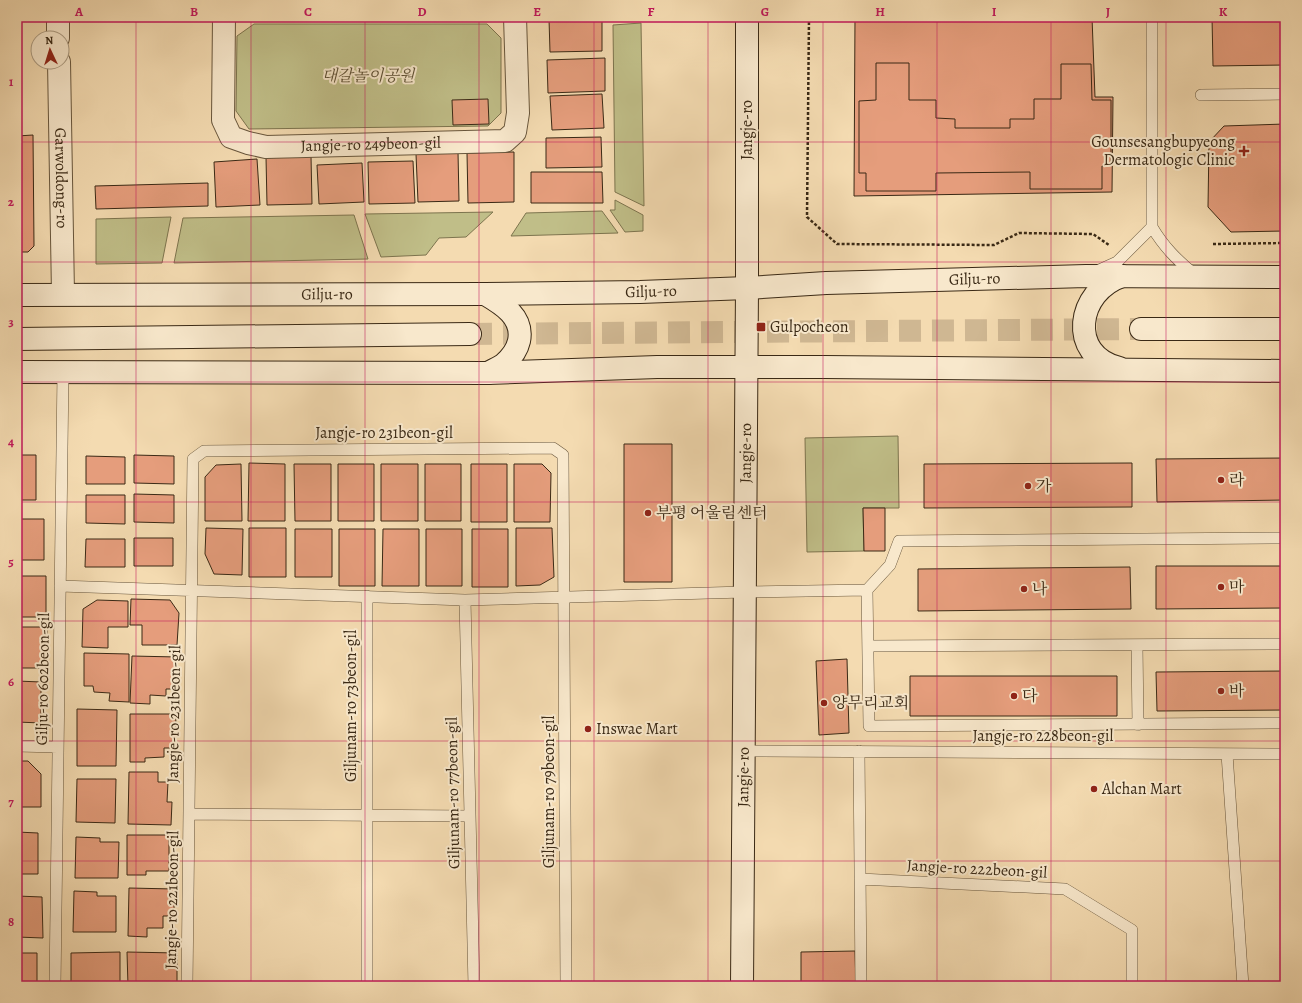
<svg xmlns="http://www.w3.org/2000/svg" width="1302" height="1003" viewBox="0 0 1302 1003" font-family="Alegreya,'Noto Serif KR',serif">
	<rect width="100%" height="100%" fill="#f4dbb1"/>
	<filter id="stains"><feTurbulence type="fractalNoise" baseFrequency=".005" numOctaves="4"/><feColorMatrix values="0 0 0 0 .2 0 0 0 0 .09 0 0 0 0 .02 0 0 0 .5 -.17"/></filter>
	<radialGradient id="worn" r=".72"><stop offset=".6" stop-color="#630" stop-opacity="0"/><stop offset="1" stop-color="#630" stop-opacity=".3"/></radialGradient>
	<!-- green -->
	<path fill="#c0be88" stroke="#7d744e" d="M641 23 644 206 615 192 613 25Z
		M254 24H487L501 38V113L488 126 249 129 236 111 237 36Z
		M615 200 643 215V231L625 232 610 210H615Z
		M602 211 618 233 511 236 526 213Z
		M493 212 466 237 439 238 426 255 381 257 365 214Z
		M354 215 368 259 174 263 183 218Z
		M171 217 162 263 96 264V219Z
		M898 436 899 508H863L864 551 807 552 805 438Z"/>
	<!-- building -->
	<path fill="#e59d7c" stroke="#3a2915" d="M855 17H1092L1095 97H1113L1112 192 854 196Z
		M1212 17H1285V65L1213 66Z
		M602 18V51L550 52 549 19Z
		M605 58V91L548 93 547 60Z
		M876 63H909V100H936V118L955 119V128H1010V119H1034V99H1061V64H1091L1092 100H1111V165L1102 166V189H1030V172L936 173V191H866V173H859V101L876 100Z
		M602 94 604 128 552 130 550 96Z
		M488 99 489 124 453 125 452 100Z
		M1285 124V231L1231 232 1208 207 1209 142 1224 126Z
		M33 135 34 246 28 252H17V136Z
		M601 137 602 167 546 168V138Z
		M458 152 459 201 418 202 416 154Z
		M514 152V202L468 203 467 153Z
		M311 156 312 204 267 205 266 157Z
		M257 159 260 205 216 207 214 162Z
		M413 161 415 203 369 204 368 162Z
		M362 163 364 202 319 204 317 165Z
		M531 172H602L603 203H531Z
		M208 183V206L96 209 95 186Z
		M624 444H672V582H624Z
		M17 455H36V500H17Z
		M134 455 174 456V484L134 483Z
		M86 456 125 457V484H86Z
		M1285 458V500L1157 502 1156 459Z
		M249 463 285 464V521H248Z
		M1132 463V507L924 508V464Z
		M241 464 242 521H205V477L216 465Z
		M294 464H331V521H295Z
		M338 464H374V521H338Z
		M381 464H418V521H381Z
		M425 464H461V521H425Z
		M471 464H507V522H471Z
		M514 464H542L551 473 550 522H514Z
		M134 494 174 495V523L134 522Z
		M86 495H125V524L86 523Z
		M863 508H885V551H864Z
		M17 519H44V560H17Z
		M206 528 243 529 242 575 214 574 205 554Z
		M249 528H286V577H249Z
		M516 528H552L554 577 540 585 516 586Z
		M295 529H332V577H295Z
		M339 529H375V586H339Z
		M383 529H419V586H382Z
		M426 529H462V586H426Z
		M472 529H508V587H472Z
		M134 538H173V566H134Z
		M86 539H125V567H85Z
		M1156 566H1285V608L1156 609Z
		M1130 567 1131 609 918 611V569Z
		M17 576H46V617H17Z
		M131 599 170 600 179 613 177 645H142V625H130Z
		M97 600 128 601V627H108V648L82 647 83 609Z
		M17 627H47V668H17Z
		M84 653 129 654V702L109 701 110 693 94 692 93 686H84Z
		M132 656 177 657 176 689H166V696L150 695V704L130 703Z
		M847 659 849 733 819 735 816 661Z
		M1285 671V710L1157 711 1156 672Z
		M910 676H1117V716H910Z
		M17 681 41 682V723L17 722Z
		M77 709 117 710 116 766H77Z
		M130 714H176L175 748H164V757L145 758V762H130Z
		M17 761H28L41 774V807H17Z
		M129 772H158V782H168L167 802H172L171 825 128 824Z
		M77 779H116L115 823 76 822Z
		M17 832 38 833V874H17Z
		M127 835H169V871H146V875H127Z
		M76 837 100 838V842H119L118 878H75Z
		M129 888 174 889V916H163V928H147V937L128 936Z
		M74 891 97 892V896H116V932H73Z
		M17 896 42 897 43 938 17 937Z
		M855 951 856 986H801V952Z
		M120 952V986H71V953Z
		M127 952 177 953V986H128Z
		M17 953H37V986H17Z"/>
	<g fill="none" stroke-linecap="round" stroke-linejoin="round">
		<!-- secondary-tunnel -->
		<path stroke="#cfb792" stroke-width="22" stroke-dasharray="22 11" stroke-linecap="butt" d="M470 334 1141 329"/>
		<defs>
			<path id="service" d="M1152 17V227C1164 247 1176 259 1194 274
				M1201 95 1285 94
				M1097 271 1117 262 1152 227
				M60 586 465 600 744 592 867 590 869 726 1285 723
				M867 590 890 565 899 541 1285 538
				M367 596V986
				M465 600 474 986
				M1137 645 1138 725
				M868 646 1285 644
				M17 746 58 747
				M743 751 1285 754
				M859 751 861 986
				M1227 754 1243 986
				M189 814 470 816
				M860 879 1065 889 1132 930V986
				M55 986 63 372
				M187 986 193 459 204 451 553 448 563 455 566 986"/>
			<g id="minor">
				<path d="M58 17V38"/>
				<path id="s1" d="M224 17 223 120 231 137 248 143 266 147 505 141 515 132 518 113 515 17"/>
				<path id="s2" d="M59 62 63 294"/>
			</g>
			<g id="secondary">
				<path d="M485 294C502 304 524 317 519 341 517 350 512 357 504 364 500 367 493 370 488 373"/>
				<path id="s3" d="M17 295 485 294 640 292 747 288 826 283 1086 276 1285 277"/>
				<path d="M1141 329H1285"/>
				<path d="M17 339 470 334"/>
				<path d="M1119 368C1067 355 1077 291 1122 276"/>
				<path d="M17 372 488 373 657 367H825L1285 371"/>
				<path id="s4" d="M742 986 747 288V17"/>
			</g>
		</defs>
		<!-- service casing -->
		<use href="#service" stroke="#68563c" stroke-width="12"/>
		<!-- minor casing -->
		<use href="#minor" stroke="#68563c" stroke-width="24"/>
		<!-- secondary casing -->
		<use href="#secondary" stroke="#3a2915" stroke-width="24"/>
		<!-- path -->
		<path stroke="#3a2915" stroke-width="2.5" stroke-dasharray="3 2" stroke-linecap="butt" d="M809 17 807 217 837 244 994 245 1019 233 1093 234 1109 245
			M1213 244 1285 243"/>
		<!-- service -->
		<use href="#service" stroke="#f8e8cc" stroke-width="11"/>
		<!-- minor -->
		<use href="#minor" stroke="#f8e8cc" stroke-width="22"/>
		<!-- secondary -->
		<use href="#secondary" stroke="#f8e8cc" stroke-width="22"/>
	</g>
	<!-- grid -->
	<path fill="none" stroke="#c2185b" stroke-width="1" stroke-opacity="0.55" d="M136 17V986M251 17V986M365 17V986M479 17V986M594 17V986M708 17V986M823 17V986M937 17V986M1051 17V986M1166 17V986M17 142H1285M17 262H1285M17 382H1285M17 502H1285M17 621H1285M17 741H1285M17 861H1285"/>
	<!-- markers -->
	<g fill="#8f2418" stroke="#f8e8cc" stroke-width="1.5">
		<path d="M1242 145h4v4h4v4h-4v4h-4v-4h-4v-4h4z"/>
		<rect x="756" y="322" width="10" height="10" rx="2"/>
		<circle cx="1221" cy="480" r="4"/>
		<circle cx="1028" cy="486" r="4"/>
		<circle cx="648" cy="513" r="4"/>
		<circle cx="1221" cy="587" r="4"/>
		<circle cx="1024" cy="589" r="4"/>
		<circle cx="1221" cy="691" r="4"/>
		<circle cx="1014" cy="696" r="4"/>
		<circle cx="824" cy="703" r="4"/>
		<circle cx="588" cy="729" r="4"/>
		<circle cx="1094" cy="789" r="4"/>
	</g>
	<g text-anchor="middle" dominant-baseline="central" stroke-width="4" stroke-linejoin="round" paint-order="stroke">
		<!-- park labels -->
		<g font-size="16" font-style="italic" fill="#5c4e32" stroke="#f8e8cc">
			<text x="368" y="76">대갈놀이공원</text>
		</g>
		<!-- street labels -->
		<g font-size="16" fill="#3a2915" stroke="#f8e8cc">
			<text transform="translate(747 130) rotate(-90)">Jangje-ro</text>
			<text stroke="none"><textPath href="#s1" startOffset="263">Jangje-ro 249beon-gil</textPath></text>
			<text stroke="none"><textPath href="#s2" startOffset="116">Garwoldong-ro</textPath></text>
			<text stroke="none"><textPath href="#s3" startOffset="958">Gilju-ro</textPath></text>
			<text stroke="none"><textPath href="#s3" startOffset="634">Gilju-ro</textPath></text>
			<text stroke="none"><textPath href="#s3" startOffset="310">Gilju-ro</textPath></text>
			<text x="384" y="433">Jangje-ro 231beon-gil</text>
			<text stroke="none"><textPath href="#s4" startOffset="533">Jangje-ro</textPath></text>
			<text transform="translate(43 679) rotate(-89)">Gilju-ro 602beon-gil</text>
			<text transform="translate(351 706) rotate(-90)">Giljunam-ro 73beon-gil</text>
			<text transform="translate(174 714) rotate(-89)">Jangje-ro 231beon-gil</text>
			<text x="1043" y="736">Jangje-ro 228beon-gil</text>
			<text stroke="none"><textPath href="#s4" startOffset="209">Jangje-ro</textPath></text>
			<text transform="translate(549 792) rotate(-90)">Giljunam-ro 79beon-gil</text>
			<text transform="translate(453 793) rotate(-91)">Giljunam-ro 77beon-gil</text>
			<text transform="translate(977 869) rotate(3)">Jangje-ro 222beon-gil</text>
			<text transform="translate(172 900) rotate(-89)">Jangje-ro 221beon-gil</text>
		</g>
		<!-- poi labels -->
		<g font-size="16" fill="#3a2915" stroke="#f8e8cc" text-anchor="start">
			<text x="1235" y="142" text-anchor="end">Gounsesangbupyeong<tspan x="1235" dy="18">Dermatologic Clinic</tspan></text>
			<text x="770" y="327">Gulpocheon</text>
			<text x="1229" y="480">라</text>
			<text x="1036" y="486">가</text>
			<text x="656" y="513">부평 어울림센터</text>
			<text x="1229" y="587">마</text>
			<text x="1032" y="589">나</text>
			<text x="1229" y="691">바</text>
			<text x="1022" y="696">다</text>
			<text x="832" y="703">양무리교회</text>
			<text x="596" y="729">Inswae Mart</text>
			<text x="1102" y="789">Alchan Mart</text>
		</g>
	</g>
	<!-- margin -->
	<rect width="1302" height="1003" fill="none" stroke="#f4dbb1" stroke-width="44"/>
	<!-- north arrow -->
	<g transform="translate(50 50) rotate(356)"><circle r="19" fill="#f8e8cc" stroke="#ac9c83"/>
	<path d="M0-3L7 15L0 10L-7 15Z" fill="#8f2418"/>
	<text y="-6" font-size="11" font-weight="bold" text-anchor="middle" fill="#3a2915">N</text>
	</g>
	<rect x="22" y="22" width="1258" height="959" fill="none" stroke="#c2185b" stroke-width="1.5"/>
	<g font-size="13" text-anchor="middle" font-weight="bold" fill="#c2185b">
		<text x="79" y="16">A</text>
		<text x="194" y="16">B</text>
		<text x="308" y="16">C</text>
		<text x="422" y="16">D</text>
		<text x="537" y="16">E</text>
		<text x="651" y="16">F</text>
		<text x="765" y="16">G</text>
		<text x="880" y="16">H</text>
		<text x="994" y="16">I</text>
		<text x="1108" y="16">J</text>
		<text x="1223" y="16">K</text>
		<text x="11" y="86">1</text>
		<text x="11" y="206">2</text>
		<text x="11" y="326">3</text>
		<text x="11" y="446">4</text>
		<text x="11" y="566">5</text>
		<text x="11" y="686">6</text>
		<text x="11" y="806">7</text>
		<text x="11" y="926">8</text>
	</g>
	<rect width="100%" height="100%" filter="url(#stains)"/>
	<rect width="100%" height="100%" fill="url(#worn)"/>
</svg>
